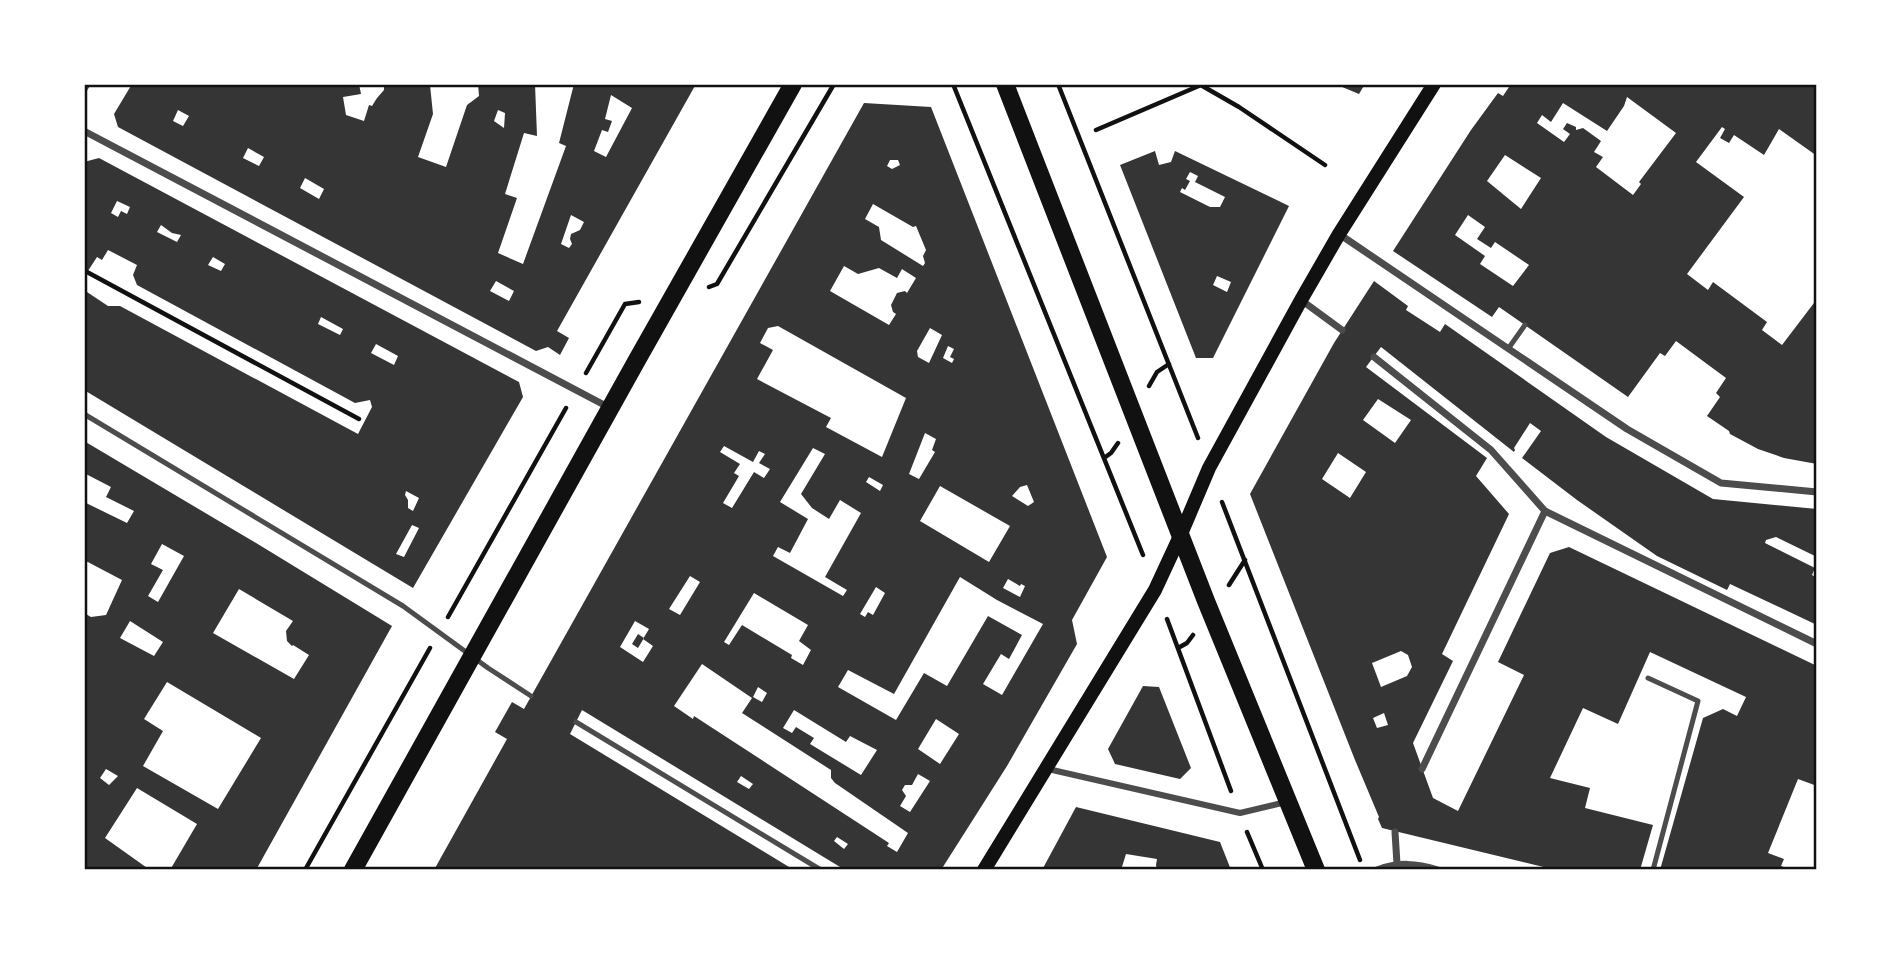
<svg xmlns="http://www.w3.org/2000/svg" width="1901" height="954" viewBox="0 0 1901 954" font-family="Figtree,sans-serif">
	<rect width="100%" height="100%" fill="#fff"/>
	<!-- building -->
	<path fill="#353535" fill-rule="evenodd" d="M132 84H359L361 94 343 97 346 115 364 121 369 105 372 106 377 98 384 90V84H422V86L430 85 433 114 418 157 446 167 467 105 479 96 478 84H535L537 136 524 133 505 194 517 198 498 253 523 264 566 146 559 143 574 84H696L557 331 569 338 560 355 548 347 536 351 118 127 114 114ZM611 95 632 108 606 157 594 151 602 130 608 132 612 121 605 119ZM178 110 189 116 183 126 173 121ZM498 110 505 113 504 128 494 121ZM248 148 264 157 259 166 243 158ZM305 178 324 189 319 199 300 188ZM571 215 584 222 580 230 571 234 570 239 572 244 569 248 561 244ZM496 281 514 291 509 301 490 291Z
		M1335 84H1365L1359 94Z
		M1511 84H1817V156L1779 129 1764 155 1734 135 1729 143 1720 138 1725 129 1722 127 1696 162 1744 197 1687 274 1708 290 1713 282 1767 322 1762 330 1782 345 1817 299V464L1784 458 1758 449 1730 434 1729 431 1707 416 1720 397 1716 393 1726 378 1676 341 1665 356 1660 353 1628 397 1499 307 1492 317 1393 251 1471 130 1498 93 1503 96ZM1627 97 1676 133 1639 182 1641 184 1633 195 1596 167 1603 157 1594 152 1601 141 1583 128 1576 130V127L1567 123 1563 129 1570 134 1564 142 1537 123 1542 115 1551 122 1563 103 1607 131 1624 106ZM1505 155 1541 178 1521 209 1487 181ZM1468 215 1485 227 1477 239 1491 248 1495 242 1529 265 1513 286 1480 264 1485 256 1455 235Z
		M864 103 931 107 1107 557 1072 620 1077 644 1007 766 941 870H845L582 710 570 734 794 870H434L507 739 495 732 512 702 524 709ZM890 160H898L900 165 892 169 887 166ZM873 204 913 227 916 226 926 250 923 256 925 263 923 266 881 240 879 227 865 219ZM844 266 858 274 879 268 897 278 902 269 916 278 907 293 905 291 897 293 891 305 893 312 896 314 889 325 830 291ZM778 326 906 398 882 457 826 427 831 418 757 379 773 350 760 343 768 328ZM930 328 942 335 929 363 918 357 917 351ZM948 346 954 349 950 357 954 359 952 363 943 358ZM925 433 936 439 932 450 935 452 919 479 909 474ZM724 446 753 462 759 451 765 454 759 463 770 469 764 478 754 472 732 508 723 503 739 476 734 473 740 464 720 452ZM813 448 825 454 801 494 812 508 829 519 840 500 861 513 825 577 847 590 843 596 773 556 778 547 790 553 808 519 780 502ZM869 477 883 485 880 491 866 482ZM1027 485 1034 502 1028 506 1012 496 1020 487ZM940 486 1010 526 989 562 920 521ZM690 576 700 582 680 615 669 609ZM960 577 997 600 1043 624 1002 695 983 684 1001 654 1009 659 1022 635 988 616 947 686 924 673 896 720 838 687 848 670 894 694ZM1008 579 1020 586 1021 584 1025 586 1020 597 1003 588ZM876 587 885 593 873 615 868 612 865 617 860 614ZM754 593 808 625 799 641 811 650 803 665 791 658 792 655 742 625 729 645 724 642ZM635 621 649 629 643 639 653 646 643 662 620 647ZM702 664 752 698 742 713 831 770V778L835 783 908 833 897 852 887 846 889 843 694 716 693 719 674 706ZM758 687 767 693 762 702 753 697ZM794 710 846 742 850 736 877 750 861 775 810 744 814 738 796 727 792 733 783 728ZM936 719 959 734 940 764 918 749ZM918 774 930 781 910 812 900 806 906 796 902 790 905 785H912ZM741 776 753 784 749 789 737 782ZM837 837 848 844 844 849 834 841Z
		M1155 151 1159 165 1171 162 1175 151 1289 206 1213 358H1196L1120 165ZM1190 172 1198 176 1195 182 1225 197 1220 207H1210L1180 192 1182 188 1185 190 1190 181 1186 179ZM1217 276 1231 282 1227 292 1213 285Z
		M99 158 519 382 523 397 413 588 84 390V290L108 306H120L358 434 372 407 370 400 355 403 137 285 133 275 137 265 108 250 102 260 97 257 84 277V162ZM117 201 130 207 127 214 121 211 118 217 111 213ZM161 225 172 233 181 235 177 242 157 232ZM213 257 225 264 221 271 208 265ZM321 317 343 329 340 335 318 324ZM376 344 398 356 394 365 371 353ZM406 491 419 498 413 511 408 508V500L405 495ZM412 525 419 528 404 557 396 554Z
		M1374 281 1408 306 1406 310 1440 332 1445 324 1606 437 1713 499 1817 509V557L1776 537 1766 540 1765 543 1815 568 1812 575 1817 578V625L1730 584 1727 590 1657 556 1577 500 1522 458 1541 431 1530 423 1514 448 1515 450 1514 452 1381 347 1366 367 1487 458 1476 476 1509 514 1442 654 1453 661 1413 743 1433 798 1458 811 1524 675 1498 662 1550 553 1569 547 1817 666V786L1798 779 1768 853 1784 859 1781 866 1792 870H1660L1703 718 1723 709 1737 716 1746 697 1650 652 1618 724 1583 708 1550 778 1590 788 1585 808 1653 825 1640 870H1556L1382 828 1378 819 1379 817 1355 760 1250 494 1334 343ZM1378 399 1411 420 1395 443 1363 420ZM1338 453 1366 472 1350 498 1322 479ZM1401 651 1408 655 1412 667 1407 676 1381 687 1372 663ZM1384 713 1388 725 1377 728 1373 718Z
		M84 441 261 546 392 626 256 870H170L197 824 137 788 105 838 150 870H84V613L91 617 106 615 122 580 84 560V502L127 523 134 511 106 497 111 487 84 473ZM162 544 184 556 158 602 148 596 163 570 151 564ZM239 589 293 621 286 631 287 641 292 646 293 645 309 655 294 679 213 633ZM130 621 163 642 154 656 120 638ZM167 682 261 738 218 809 143 766 163 731 144 719ZM106 769 118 776 109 785 100 778Z
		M638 634 644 638 638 648 632 644Z
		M1143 686 1159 687 1191 768 1180 779 1115 764 1108 749Z
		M1076 807 1220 842 1231 870H1157L1156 865 1157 859 1126 854 1121 870H1042Z"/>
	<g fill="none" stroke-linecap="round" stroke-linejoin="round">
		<!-- path -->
		<path stroke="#111" stroke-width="4.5" d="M953 84 1143 555
			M1058 84 1198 438
			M1199 84 1239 107 1325 165
			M1096 130 1201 85
			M87 272 359 419
			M709 287 717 284 834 84
			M586 373 625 304 639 302
			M1149 386 1157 372 1169 364
			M1104 458 1111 453 1118 443
			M1222 502 1360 860
			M1229 585 1245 560
			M448 617 566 408
			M1167 619 1231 791
			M1178 648 1187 643 1193 635
			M1247 832 1263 870
			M305 870 430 648"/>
		<!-- service -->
		<path stroke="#4c4c4c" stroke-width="5" d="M1508 349 1525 325
			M84 414 403 606 488 668 531 696
			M1648 678 1698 701 1653 870
			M576 722 821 870"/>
		<!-- pedestrian -->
		<path stroke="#4c4c4c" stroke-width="6" d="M1048 769 1240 813 1286 802"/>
		<!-- minor -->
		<path stroke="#4c4c4c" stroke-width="7" d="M84 89 87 84
			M84 131 610 408
			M1339 234 1627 429 1721 483 1817 492
			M1301 300 1342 330
			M1374 357 1491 450 1545 511
			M1422 769 1545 511 1817 644
			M1395 832 1397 864
			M1377 870C1398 862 1416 863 1438 870"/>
		<!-- secondary -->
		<path stroke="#111" stroke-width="14" d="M984 870 1155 590 1181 534 1209 468 1301 300 1339 234 1434 84"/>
		<!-- primary -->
		<path stroke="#111" stroke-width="18" d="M1005 84 1206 601 1316 870
			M353 870 637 360 793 84"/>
	</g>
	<!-- border -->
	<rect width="1901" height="954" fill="none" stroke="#ffffff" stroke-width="172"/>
	<rect x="86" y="86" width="1729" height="782" fill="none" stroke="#111" stroke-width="2.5"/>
</svg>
